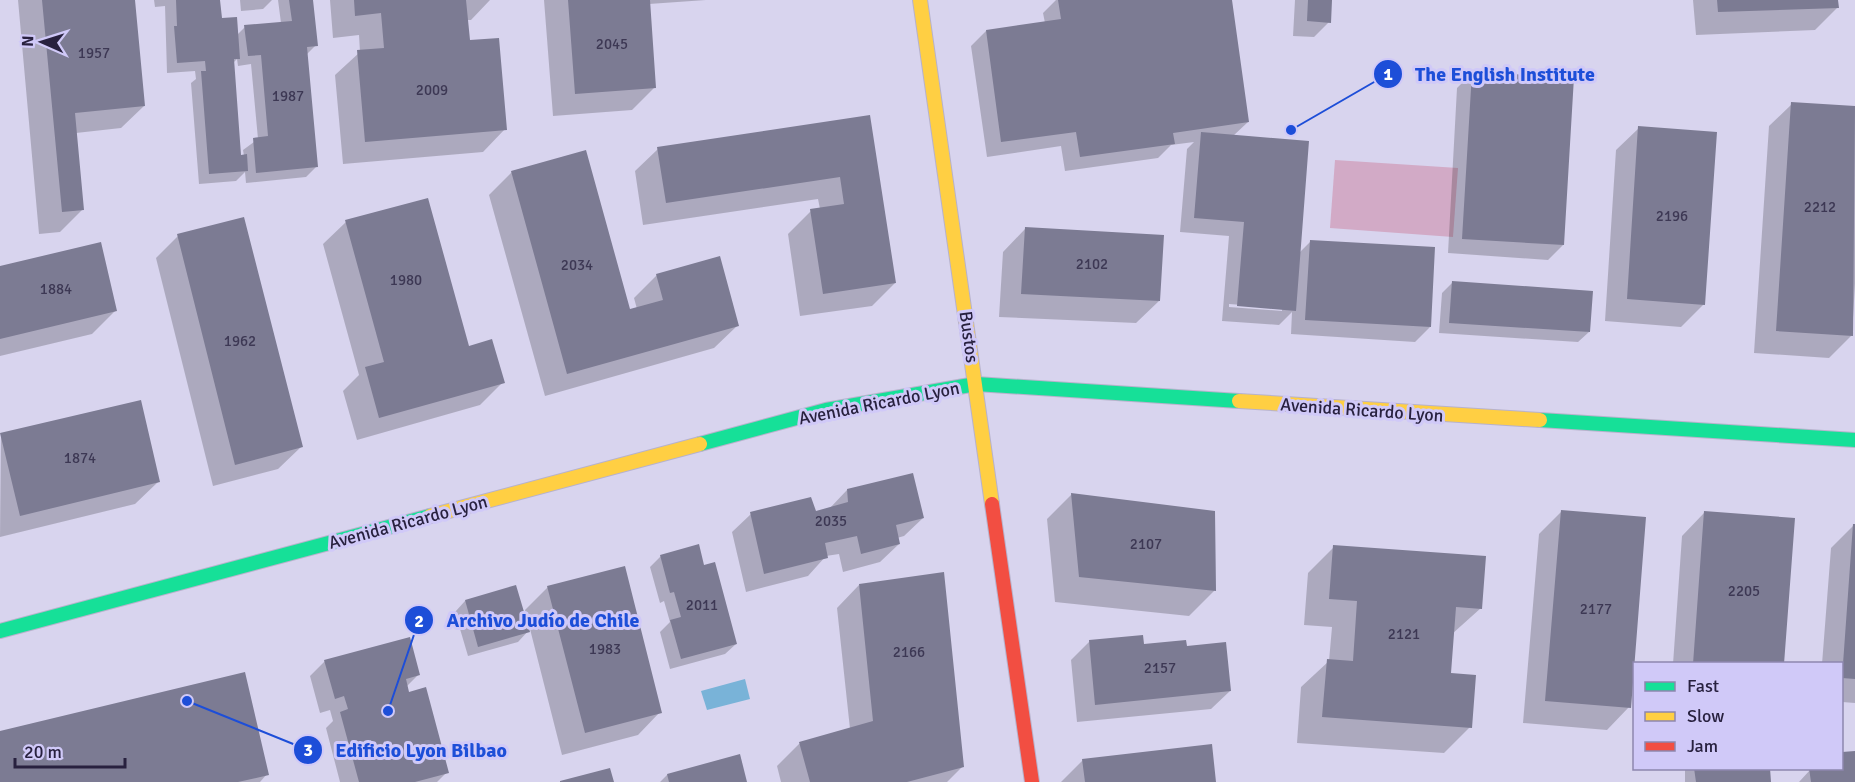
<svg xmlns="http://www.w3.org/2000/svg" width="1855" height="782" viewBox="0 0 1855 782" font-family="Signika,sans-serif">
	<rect width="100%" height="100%" fill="#d8d4ee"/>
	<!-- green -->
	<path fill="#d2aac6" d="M1335 160 1458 168 1453 237 1330 228Z"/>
	<!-- water -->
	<path fill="#79b3d8" d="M745 679 750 699 707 710 701 691Z"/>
	<!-- shadow -->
	<path fill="#0003" fill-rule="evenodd" d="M18 0H134L144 106 121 128 76 133 83 209 60 232 39 234Z
		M154 0H214L220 20 237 35 245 27 281 23 278 0H312L316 45 306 55 316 167 306 177 246 183 245 172 236 181 199 184 191 83 196 79 195 71 167 73 165 6 155 7ZM237 59 238 66 251 64 258 139 243 150 244 156H239L233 63Z
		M240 0H272L263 9 241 11Z
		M330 0H490L471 20H466L468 42 505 129 483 152 343 164 335 75 360 52 359 35 333 38Z
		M544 0H706L649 4 655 87 632 110 553 116Z
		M1056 0H1231L1248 122 1233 136 1299 253 1311 241 1430 327 1415 342 1291 334 1292 312 1279 325 1222 321 1229 236 1180 232 1187 149 1194 142 1171 145 1158 158 1065 171 1061 146 987 157 971 46 986 31 1045 23 1043 13ZM1229 304 1282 308V311L1229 307Z
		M1295 0H1331L1329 22 1314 37 1293 36Z
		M1693 0H1837L1838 7 1815 30 1696 35Z
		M1472 73 1563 245 1548 260 1448 253 1457 88Z
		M1792 104 1855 108V284L1852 335 1829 358 1754 353 1769 126Z
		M869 116 895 283 872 306 800 316 788 234 811 211 820 209 818 199 643 225 635 171 658 149Z
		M1639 128 1704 304 1681 327 1605 321 1616 150Z
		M512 172 628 311 637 309 634 298 657 275 737 326 714 348 545 396 489 195Z
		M346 222 503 382 480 405 357 440 343 391 359 375 323 244Z
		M1025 229 1159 301 1136 323 999 317 1003 252Z
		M178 236 301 447 278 469 213 486 156 258Z
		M0 268 115 311 92 334 0 356Z
		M1452 283 1589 332 1578 342 1439 333 1442 293Z
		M1 435 158 482 135 504 0 537Z
		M847 490 923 518 904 536 897 538 899 544 880 562 843 572 839 554 826 556 808 576 746 592 732 532 751 514 815 513 829 509Z
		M1072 494 1214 512V591L1189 616 1055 602 1047 519Z
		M1561 512 1629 707 1607 730 1523 723 1539 534Z
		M1704 513 1783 664H1673L1682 536Z
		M1854 525 1855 526V703L1842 702V664H1822L1831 548Z
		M1334 547 1481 608 1452 634 1449 674 1470 727 1444 753 1297 743 1301 687 1329 661 1332 627 1304 625 1308 573Z
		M661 556 703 567 736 644 725 654 670 669 660 632 670 622 664 601 660 603 650 567Z
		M859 585 962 767 947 782H781L777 766 799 744 850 729 837 608Z
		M515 587 525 620 527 619 525 610 548 587 660 712 638 735 562 755 530 629 518 642 468 656 455 612 465 601Z
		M1090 641 1186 647 1230 691 1211 709 1077 722 1071 660Z
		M325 661 418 675 406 687 447 772 437 782H340L326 728 333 721 330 710 320 713 310 676Z
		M0 732 267 774 260 782H0Z
		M1855 752V782H1799L1810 770 1842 768V754Z
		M1083 760 1215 782H1061Z
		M1685 768H1769L1770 782H1685Z
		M667 775 745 782H660Z"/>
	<!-- building -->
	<path fill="#7c7b93" d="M42 0H135L145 106 75 113 84 210 62 212Z
		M176 0H220L222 18 237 17 240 59H234L241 155 247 154 248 171 209 174 201 71H206L205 61 177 63 174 26H177Z
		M289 0H313L318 46 307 47 318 167 256 173 253 138 268 136 261 55 248 56 244 25 292 21Z
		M354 0H466L470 40 499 38 507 130 365 142 357 50 384 48 381 13 355 16Z
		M568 0H650L656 88 575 94Z
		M1058 0H1232L1249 122 1173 133 1175 144 1080 157 1076 132 1001 142 986 30 1061 19Z
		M1308 0H1332L1331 23 1307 21Z
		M1717 0H1838L1839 8 1718 12Z
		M1472 72 1574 77 1564 245 1462 239Z
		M1791 102 1855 106 1853 336 1776 331Z
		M870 115 896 283 823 294 810 209 844 204 840 177 666 203 657 147Z
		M1638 126 1717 132 1705 305 1627 299Z
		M1201 132 1309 141 1296 311 1237 306 1244 222 1194 218Z
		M586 150 630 309 663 300 656 274 720 256 739 326 567 374 511 171Z
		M428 198 469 346 492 339 505 383 379 418 365 367 384 362 345 220Z
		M244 217 303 447 235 465 177 234Z
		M1025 227 1164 235 1160 301 1021 294Z
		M1310 240 1435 247 1431 327 1305 320Z
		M101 242 117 311 0 339V266Z
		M1452 281 1593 291 1590 332 1449 323Z
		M141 400 160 482 20 516 0 433Z
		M913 473 924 518 896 525 900 544 861 554 857 536 825 543 828 558 764 574 750 512 811 497 816 511 848 502 847 489Z
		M1071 493 1215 511 1216 591 1079 577Z
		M1561 510 1646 517 1631 708 1545 701Z
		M1704 511 1795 518 1784 664H1693Z
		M1853 524H1855V679L1842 678Z
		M699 544 704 565 715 562 737 644 681 659 670 620 681 617 674 592 670 593 660 555Z
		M1333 545 1486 556 1482 609 1456 607 1451 673 1476 675 1472 728 1322 717 1327 659 1353 661 1357 601 1329 599Z
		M625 566 662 713 585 733 547 586Z
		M944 572 964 767 907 782H810L799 742 873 721 859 584Z
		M516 585 530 632 478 647 465 600Z
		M1143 635 1144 644 1186 640 1187 646 1226 642 1231 691 1095 705 1089 640Z
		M410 637 420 675 406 679 409 692 426 687 449 773 415 782H359L340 712 348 709 344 696 335 699 324 660Z
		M245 672 269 775 238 782H0V731Z
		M1212 744 1216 782H1085L1082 759Z
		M1855 751V782H1811L1809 768H1842V752Z
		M740 754 747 782H669L667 774Z
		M610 768 614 782H560V781Z
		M1694 768H1770L1771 782H1696Z"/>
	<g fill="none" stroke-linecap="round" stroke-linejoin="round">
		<defs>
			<path id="fast" d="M1540 420 1855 440
				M700 444 826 410 976 384 1239 401
				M0 631 430 516"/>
			<path id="slow" d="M920 0 992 504
				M1239 401 1540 420
				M430 516 700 444"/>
			<path id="jam" d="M992 504 1032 782"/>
		</defs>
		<!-- fast casing -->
		<use href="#fast" stroke="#b7b2cc" stroke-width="16"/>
		<!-- slow casing -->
		<use href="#slow" stroke="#b7b2cc" stroke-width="16"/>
		<!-- jam casing -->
		<use href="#jam" stroke="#b7b2cc" stroke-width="16"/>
		<!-- fast -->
		<use href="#fast" stroke="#16e098" stroke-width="14"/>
		<!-- slow -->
		<use href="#slow" stroke="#ffcf43" stroke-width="14"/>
		<!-- jam -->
		<use href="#jam" stroke="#f24e42" stroke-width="14"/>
	</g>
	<g text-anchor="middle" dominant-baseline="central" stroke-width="6" stroke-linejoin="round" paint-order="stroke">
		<!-- number labels -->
		<g font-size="15" fill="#3d3854">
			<text x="612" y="44">2045</text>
			<text x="94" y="53">1957</text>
			<text x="432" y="90">2009</text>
			<text x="288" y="96">1987</text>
			<text x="1820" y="207">2212</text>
			<text x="1672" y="216">2196</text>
			<text x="1092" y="264">2102</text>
			<text x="577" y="265">2034</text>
			<text x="406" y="280">1980</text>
			<text x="56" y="289">1884</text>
			<text x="240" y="341">1962</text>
			<text x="80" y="458">1874</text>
			<text x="831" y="521">2035</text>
			<text x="1146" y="544">2107</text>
			<text x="1744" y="591">2205</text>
			<text x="702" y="605">2011</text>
			<text x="1596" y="609">2177</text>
			<text x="1404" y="634">2121</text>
			<text x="605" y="649">1983</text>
			<text x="909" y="652">2166</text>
			<text x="1160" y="668">2157</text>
		</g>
		<!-- street labels -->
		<g font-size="18" fill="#28213f" stroke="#d0c9f8">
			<text transform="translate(969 337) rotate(82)">Bustos</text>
			<text transform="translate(879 403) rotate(-11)">Avenida Ricardo Lyon</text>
			<text transform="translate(1362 410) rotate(4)">Avenida Ricardo Lyon</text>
			<text transform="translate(408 522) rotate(-15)">Avenida Ricardo Lyon</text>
		</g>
	</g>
	<!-- callouts -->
	<path fill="none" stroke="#1d4ed8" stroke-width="2" d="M1291 130L1388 74M388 711L419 620M187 701L308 750"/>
	<g fill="#1d4ed8" stroke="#d0c9f8" stroke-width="2">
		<circle cx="1291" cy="130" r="6"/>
		<circle cx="388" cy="711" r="6"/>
		<circle cx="187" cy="701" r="6"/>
		<circle cx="1388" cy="74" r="15"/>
		<circle cx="419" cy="620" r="15"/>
		<circle cx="308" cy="750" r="15"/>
	</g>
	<g font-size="18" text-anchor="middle" font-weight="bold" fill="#fff">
		<text x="1388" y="80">1</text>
		<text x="419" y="627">2</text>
		<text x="308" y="756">3</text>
	</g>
	<g font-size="20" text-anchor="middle" font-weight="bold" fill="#1d4ed8" stroke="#d0c9f8" stroke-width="6" stroke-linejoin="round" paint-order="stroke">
		<text x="1505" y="81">The English Institute</text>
		<text x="543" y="627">Archivo Judío de Chile</text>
		<text x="421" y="757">Edificio Lyon Bilbao</text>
	</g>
	<!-- legend -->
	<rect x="1633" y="662" width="210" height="108" fill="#d0c9f8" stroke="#8d86ae" stroke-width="1.5"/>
	<rect x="1645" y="682" width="30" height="9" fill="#16e098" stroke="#8d86ae" stroke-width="1.5"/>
	<text x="1687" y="692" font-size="18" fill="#28213f">Fast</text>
	<rect x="1645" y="712" width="30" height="9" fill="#ffcf43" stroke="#8d86ae" stroke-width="1.5"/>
	<text x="1687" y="722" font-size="18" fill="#28213f">Slow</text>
	<rect x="1645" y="742" width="30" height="9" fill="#f24e42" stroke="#8d86ae" stroke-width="1.5"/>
	<text x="1687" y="752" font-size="18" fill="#28213f">Jam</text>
	<!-- north arrow -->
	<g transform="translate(42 42) rotate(273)" stroke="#d0c9f8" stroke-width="4.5" paint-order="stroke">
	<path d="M0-4.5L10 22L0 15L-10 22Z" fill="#28213f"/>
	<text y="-9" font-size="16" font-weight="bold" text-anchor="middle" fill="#28213f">N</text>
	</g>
	<!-- scale -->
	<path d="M15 758v9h110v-9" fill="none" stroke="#28213f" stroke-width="3"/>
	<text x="24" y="758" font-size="18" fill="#28213f" stroke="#d0c9f8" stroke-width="4.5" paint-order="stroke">20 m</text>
</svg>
